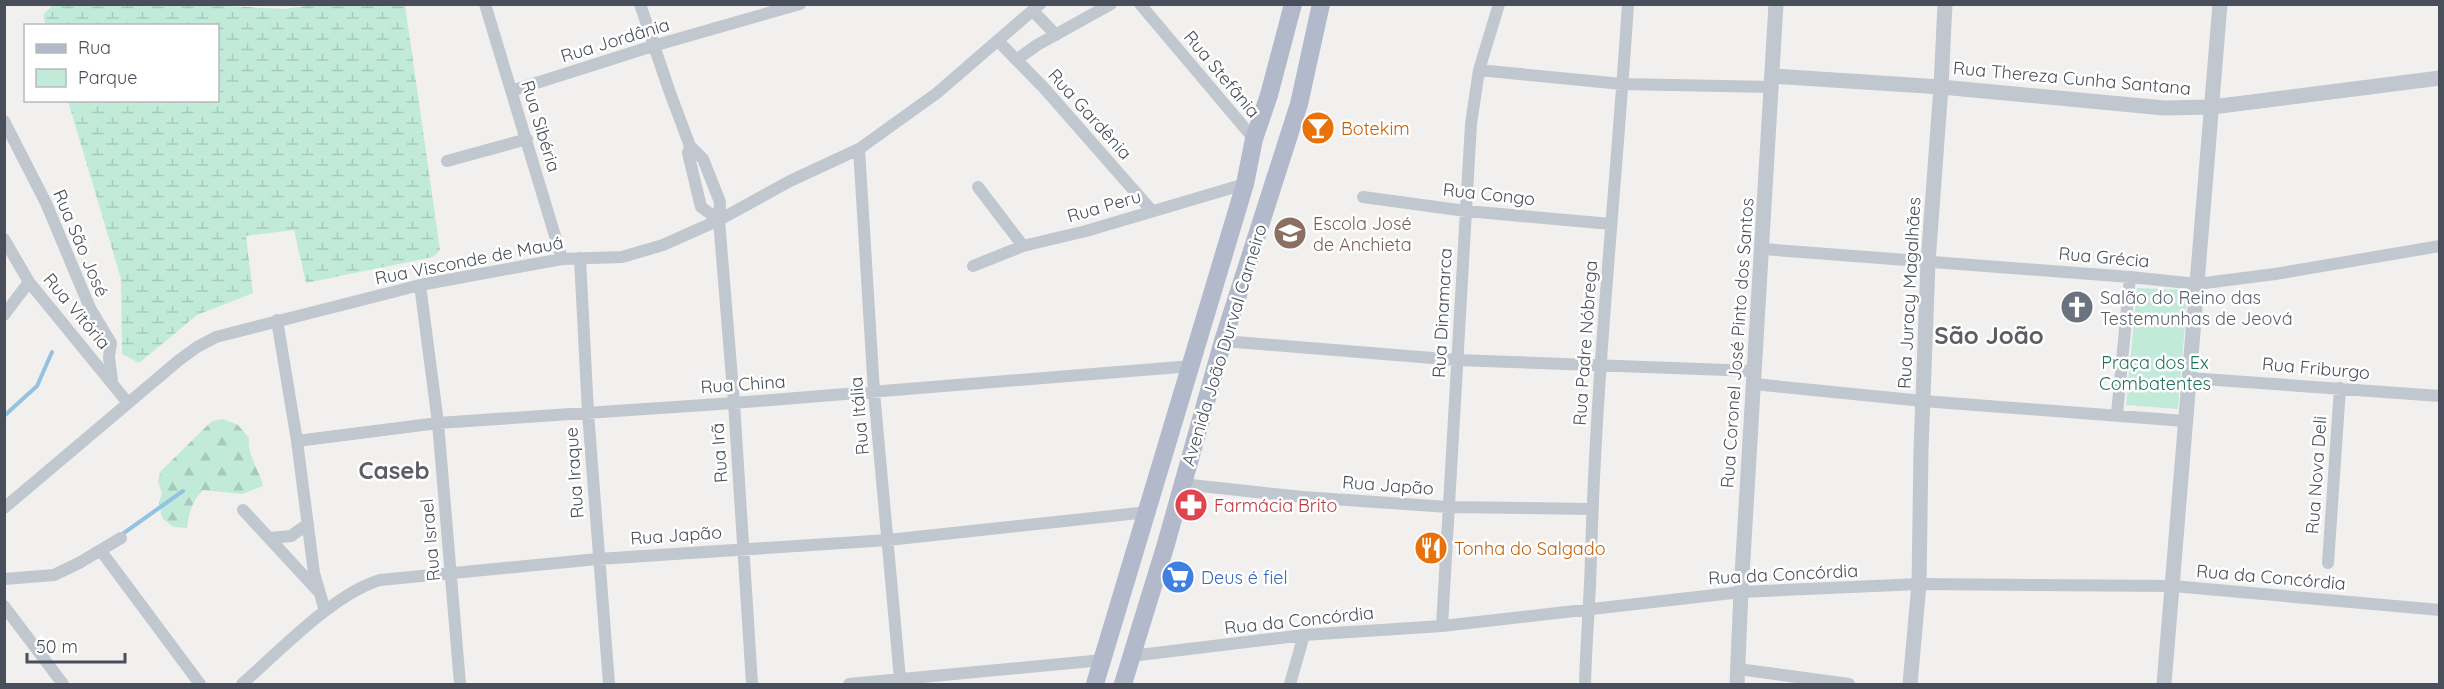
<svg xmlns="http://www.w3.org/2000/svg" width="2444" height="689" viewBox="0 0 2444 689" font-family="Quicksand,sans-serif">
	<defs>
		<pattern id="forest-firs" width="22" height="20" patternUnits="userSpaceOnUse" patternTransform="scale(1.5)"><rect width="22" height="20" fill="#c2ead9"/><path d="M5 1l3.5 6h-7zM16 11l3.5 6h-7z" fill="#a8cabc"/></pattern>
		<pattern id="wetland-marsh" width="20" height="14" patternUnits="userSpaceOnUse" patternTransform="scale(1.5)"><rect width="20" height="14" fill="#c2ead9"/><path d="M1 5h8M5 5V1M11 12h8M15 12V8" fill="none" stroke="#a8cabc"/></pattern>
	</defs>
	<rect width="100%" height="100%" fill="#f1f0ef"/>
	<!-- forest -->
	<path fill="url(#forest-firs)" d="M223 419 238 425 249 438C247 455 259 469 263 486L242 494 203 490C192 502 189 511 187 528L173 527 162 518 159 502 162 493 158 482 160 472 212 421Z"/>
	<!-- wetland -->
	<path fill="url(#wetland-marsh)" d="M319 4 405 5 440 250 433 257 306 283 294 230 246 236 253 293 197 315 139 363 122 354 121 279 68 101 218 100V26L46 25 43 15 52 6 74 5H205L284 9Z"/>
	<!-- park -->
	<path fill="#c2ead9" d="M2137 288 2188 290 2178 409 2126 405Z"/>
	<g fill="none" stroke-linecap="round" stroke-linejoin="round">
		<!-- stream -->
		<path stroke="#94c3e2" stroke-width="4" d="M4 416 37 386 52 352
			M121 535 183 491"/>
		<!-- minor -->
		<path stroke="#c1c7cf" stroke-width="12" d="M485 4 562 259
			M640 4 669 90 690 146 703 159 720 202 719 220 734 403 752 684
			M1140 4 1254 139
			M1033 11 1056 35
			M999 42 1044 88 1152 211
			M1016 60 1037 45 1111 4
			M1479 70 1622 84 1772 87
			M511 91 653 46 800 4
			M4 121 46 203 90 308 111 343 109 357 112 381
			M690 146 688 153 701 207 719 220
			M859 149 874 392 900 679
			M447 161 527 139
			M978 187 1023 246
			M1363 197 1466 211 1611 224
			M4 239 29 282 128 403
			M1763 249 2130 277 2197 284 2275 274 2440 246
			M580 258 588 413 609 684
			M973 266 1023 246 1086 231 1245 184
			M420 285 438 423 460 684
			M4 315 29 282
			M277 320 297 441 314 573 325 611
			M1223 341 1457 360 1754 371
			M2189 378 2440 396
			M1754 384 1923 401 2185 421
			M2117 414 2130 277
			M297 441 438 423 734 403 1192 366
			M1182 484 1303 497 1448 507 1591 509
			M4 508 178 361 197 347 216 337 420 285 562 259 622 257 663 245 719 220 790 181 859 149 937 93 1040 4
			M243 510 317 590
			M269 538 291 536 308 524
			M101 551 200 684
			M2328 563 2340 388
			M4 579 54 575 79 563 121 538
			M4 606 63 684
			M1442 626 1471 124 1479 70 1499 4
			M1131 656 1304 635 1442 626 1741 592 1919 584 2173 586 2440 610
			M1738 669 1849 684
			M242 684C279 652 333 594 380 580L598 559 888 540 1148 512
			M849 684 1103 660
			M1290 684 1304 635
			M1585 684C1586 642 1590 600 1591 557 1596 373 1616 189 1628 4"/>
		<!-- tertiary -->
		<path stroke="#c1c7cf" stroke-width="15" d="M1772 76 1941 87 2164 108 2212 107 2440 78
			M1737 684 1741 592 1776 4
			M1910 684 1919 584 1921 450 1928 262 1941 87 1945 4
			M2164 684 2220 4"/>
		<!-- primary -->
		<path stroke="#b2b9cb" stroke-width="18" d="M1095 684 1245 184 1254 139 1269 95 1293 4
			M1123 684 1166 544 1223 341 1299 104 1321 4"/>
	</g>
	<!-- icons -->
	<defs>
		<symbol id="bar-disc" viewBox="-11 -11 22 22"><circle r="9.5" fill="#e8710a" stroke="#fff"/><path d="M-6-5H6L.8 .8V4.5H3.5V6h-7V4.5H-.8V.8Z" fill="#fff"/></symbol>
		<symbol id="school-disc" viewBox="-11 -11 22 22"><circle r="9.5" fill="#8d6e63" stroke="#fff"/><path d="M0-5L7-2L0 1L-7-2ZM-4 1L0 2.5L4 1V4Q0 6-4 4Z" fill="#fff"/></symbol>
		<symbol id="church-disc" viewBox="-11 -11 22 22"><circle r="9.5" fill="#6b7280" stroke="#fff"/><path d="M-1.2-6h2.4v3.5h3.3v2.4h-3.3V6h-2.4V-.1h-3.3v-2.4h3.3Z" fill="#fff"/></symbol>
		<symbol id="pharmacy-disc" viewBox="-11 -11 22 22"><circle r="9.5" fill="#e0444e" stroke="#fff"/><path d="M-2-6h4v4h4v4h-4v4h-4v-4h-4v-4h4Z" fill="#fff"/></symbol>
		<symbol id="restaurant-disc" viewBox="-11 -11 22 22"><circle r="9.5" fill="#e8710a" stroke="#fff"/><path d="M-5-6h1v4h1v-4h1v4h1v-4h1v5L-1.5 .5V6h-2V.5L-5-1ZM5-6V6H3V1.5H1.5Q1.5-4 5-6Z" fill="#fff"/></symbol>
		<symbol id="supermarket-disc" viewBox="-11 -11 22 22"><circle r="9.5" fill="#3f7fe0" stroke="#fff"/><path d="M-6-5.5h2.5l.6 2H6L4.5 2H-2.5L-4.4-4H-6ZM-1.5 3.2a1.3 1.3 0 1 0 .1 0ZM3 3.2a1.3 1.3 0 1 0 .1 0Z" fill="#fff"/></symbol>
	</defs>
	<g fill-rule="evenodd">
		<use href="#bar-disc" x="1299" y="109" width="38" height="38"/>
		<use href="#school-disc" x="1271" y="214" width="38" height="38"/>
		<use href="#church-disc" x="2058" y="288" width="38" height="38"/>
		<use href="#pharmacy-disc" x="1172" y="486" width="38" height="38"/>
		<use href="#restaurant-disc" x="1412" y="529" width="38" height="38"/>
		<use href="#supermarket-disc" x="1159" y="558" width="38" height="38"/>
	</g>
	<g text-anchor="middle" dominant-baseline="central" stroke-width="5" stroke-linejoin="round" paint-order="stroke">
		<!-- street labels -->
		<g font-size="18" fill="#494f5a" stroke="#fff">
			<text transform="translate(615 40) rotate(-17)">Rua Jordânia</text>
			<text transform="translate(1222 74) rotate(50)">Rua Stefânia</text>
			<text transform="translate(2072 78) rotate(5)">Rua Thereza Cunha Santana</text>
			<text transform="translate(1090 114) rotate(48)">Rua Gardênia</text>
			<text transform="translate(541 126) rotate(73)">Rua Sibéria</text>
			<text transform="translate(1489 194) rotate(6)">Rua Congo</text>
			<text transform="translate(1104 206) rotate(-16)">Rua Peru</text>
			<text transform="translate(81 243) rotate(67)">Rua São José</text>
			<text transform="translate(2104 257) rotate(5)">Rua Grécia</text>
			<text transform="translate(469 260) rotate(-11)">Rua Visconde de Mauá</text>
			<text transform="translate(1909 293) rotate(-87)">Rua Juracy Magalhães</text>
			<text transform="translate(77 311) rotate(50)">Rua Vitória</text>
			<text transform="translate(1442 313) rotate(-87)">Rua Dinamarca</text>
			<text transform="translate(1585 343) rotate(-86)">Rua Padre Nóbrega</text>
			<text transform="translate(1737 343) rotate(-86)">Rua Coronel José Pinto dos Santos</text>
			<text transform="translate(1224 345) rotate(-73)">Avenida João Durval Carneiro</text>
			<text transform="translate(2316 368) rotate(5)">Rua Friburgo</text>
			<text transform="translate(743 384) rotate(-4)">Rua China</text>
			<text transform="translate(859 416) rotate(-95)">Rua Itália</text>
			<text transform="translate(719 453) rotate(-94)">Rua Irã</text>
			<text transform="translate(574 473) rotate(-94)">Rua Iraque</text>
			<text transform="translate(2316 475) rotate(-86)">Rua Nova Deli</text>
			<text transform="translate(1388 485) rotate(4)">Rua Japão</text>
			<text transform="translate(676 535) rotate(-4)">Rua Japão</text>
			<text transform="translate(430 540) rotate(-95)">Rua Israel</text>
			<text transform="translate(1783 574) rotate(-3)">Rua da Concórdia</text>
			<text transform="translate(2271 577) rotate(5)">Rua da Concórdia</text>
			<text transform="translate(1299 620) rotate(-6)">Rua da Concórdia</text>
		</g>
		<!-- food labels -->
		<g font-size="18" fill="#c56008" stroke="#fff" text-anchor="start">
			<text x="1341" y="128">Botekim</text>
			<text x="1454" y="548">Tonha do Salgado</text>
		</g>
		<!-- education labels -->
		<g font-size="18" fill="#785e54" stroke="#fff" text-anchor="start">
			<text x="1313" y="223">Escola José<tspan x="1313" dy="21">de Anchieta</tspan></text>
		</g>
		<!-- worship labels -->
		<g font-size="18" fill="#5b616d" stroke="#fff" text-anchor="start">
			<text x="2100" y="297">Salão do Reino das<tspan x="2100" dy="21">Testemunhas de Jeová</tspan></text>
		</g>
		<!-- park labels -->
		<g font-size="18" fill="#21745b" stroke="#fff">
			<text x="2155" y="362">Praça dos Ex<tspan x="2155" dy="21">Combatentes</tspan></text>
		</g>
		<!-- health labels -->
		<g font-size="18" fill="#be3a42" stroke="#fff" text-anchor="start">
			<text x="1214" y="505">Farmácia Brito</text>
		</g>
		<!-- shop labels -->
		<g font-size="18" fill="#366cbe" stroke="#fff" text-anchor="start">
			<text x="1201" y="577">Deus é fiel</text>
		</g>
		<!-- district labels -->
		<g font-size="24" font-weight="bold" fill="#5c5e63" stroke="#fff">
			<text x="1989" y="335">São João</text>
			<text x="394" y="470">Caseb</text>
		</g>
	</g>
	<!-- border -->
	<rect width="2444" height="689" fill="none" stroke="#494f5a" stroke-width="12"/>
	<!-- legend -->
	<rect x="24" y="24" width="195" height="78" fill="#ffffff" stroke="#b6b9bd" stroke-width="1.5"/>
	<rect x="36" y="44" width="30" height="9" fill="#b2b9cb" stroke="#b6b9bd" stroke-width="1.5"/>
	<text x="78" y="54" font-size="18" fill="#494f5a">Rua</text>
	<rect x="36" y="69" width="30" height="18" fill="#c2ead9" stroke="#b6b9bd" stroke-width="1.5"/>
	<text x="78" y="84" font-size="18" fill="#494f5a">Parque</text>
	<!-- scale -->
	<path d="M27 653v9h98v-9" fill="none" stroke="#494f5a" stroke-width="3"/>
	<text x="36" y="653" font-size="18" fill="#494f5a" stroke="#ffffff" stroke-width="4.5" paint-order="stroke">50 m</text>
</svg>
